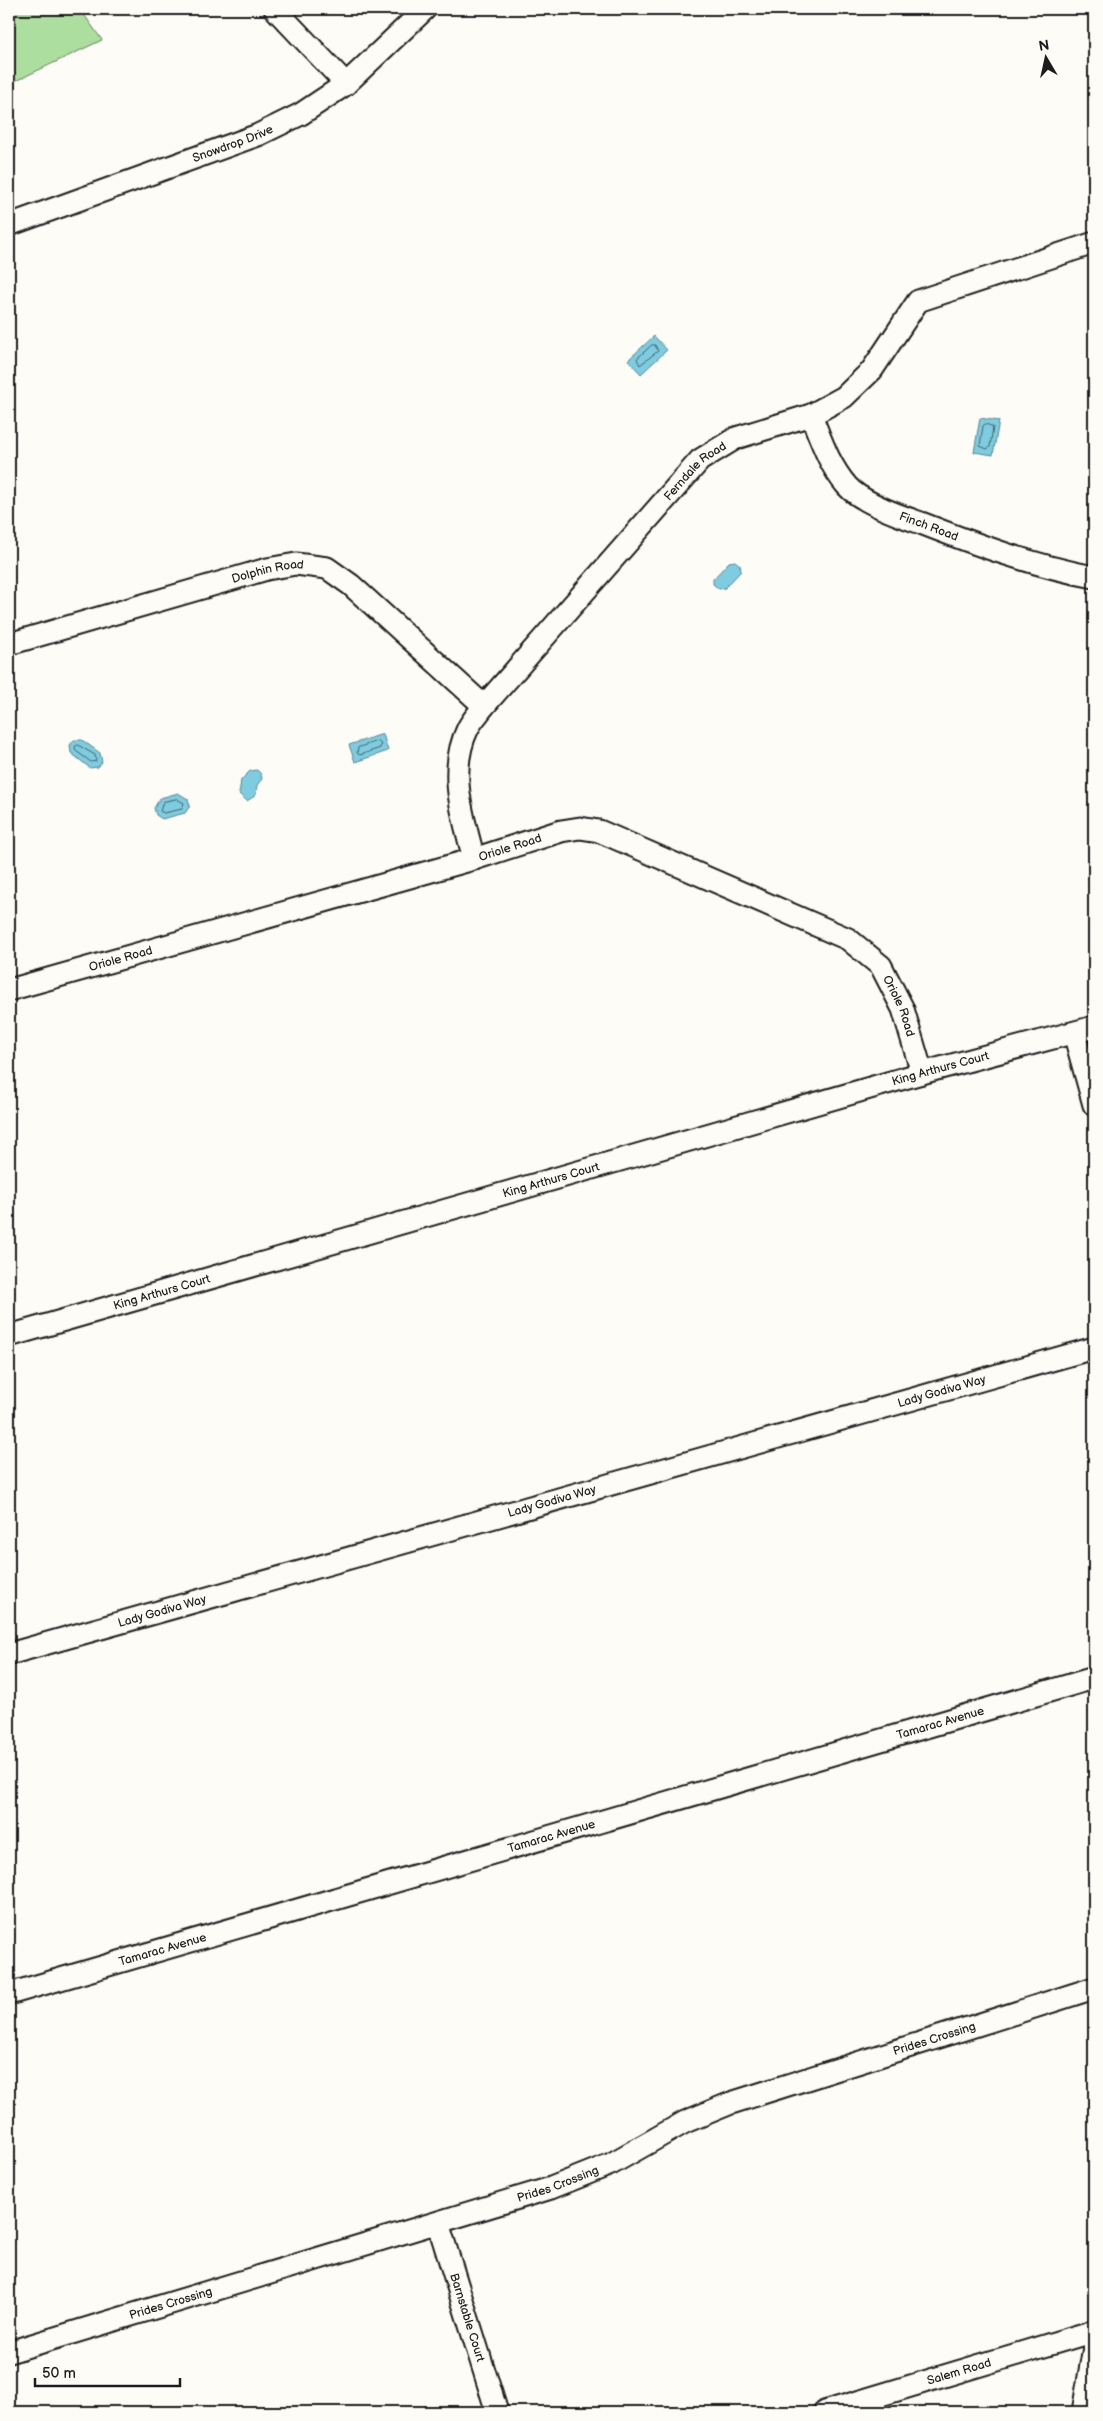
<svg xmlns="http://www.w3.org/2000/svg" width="1103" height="2421" viewBox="0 0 1103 2421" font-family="'Balsamiq Sans',sans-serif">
	<rect width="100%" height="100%" fill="#fdfcf7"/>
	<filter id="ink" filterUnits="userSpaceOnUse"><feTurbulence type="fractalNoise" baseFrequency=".02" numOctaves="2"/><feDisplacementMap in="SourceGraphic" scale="10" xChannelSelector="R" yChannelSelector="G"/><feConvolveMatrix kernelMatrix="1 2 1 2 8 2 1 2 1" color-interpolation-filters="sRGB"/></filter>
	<g filter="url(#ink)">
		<!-- green -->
		<path fill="#acde9f" stroke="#647d5e" d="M9 9H80L102 40 9 84Z"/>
		<!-- water -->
		<path fill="#7fcbdf" stroke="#578591" d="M654 336 667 350 641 374 628 360Z
			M980 418 999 421 993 455 974 452Z
			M735 561 740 565 741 571 725 588 719 589 713 584V579L729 562Z
			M383 734 388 751 355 762 349 745Z
			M74 740H82L100 753 102 762 98 767 90 768 71 753 70 745Z
			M257 770 261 774 262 779 257 785 256 795 247 801 239 794 241 780 250 771Z
			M178 793 188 799 190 806 185 813 162 819 156 815 154 808 160 798Z"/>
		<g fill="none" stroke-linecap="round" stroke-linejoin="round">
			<!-- shore -->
			<path stroke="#44626a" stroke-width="1" d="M652 345H655L658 351 640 365 637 359Z
				M986 424 993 427 990 447 987 449 980 446 983 426Z
				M378 741 381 745 380 748 360 755 357 753 358 748Z
				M78 745 95 755 96 761 91 762 76 751 75 747Z
				M177 799 184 803 182 809 164 813 160 811 163 802Z"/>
			<defs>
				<g id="minor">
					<path d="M275 9 346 84"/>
					<path id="s1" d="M9 225 258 135 301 114 346 84 425 9"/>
					<path id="s2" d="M811 415C821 440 829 465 847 486 861 502 900 516 921 523 977 545 1035 566 1094 577"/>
					<path id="s3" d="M9 644 267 569 296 564 327 568 351 585 484 706"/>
					<path id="s4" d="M474 859C463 816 447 771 468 728 472 720 479 713 484 706L700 460 736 438 811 415 844 397 872 370 918 301 1094 243"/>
					<path id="s5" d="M9 990 474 859 561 831 580 828 599 831 848 939 881 966 903 1009 922 1073"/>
					<path d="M1074 1033 1094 1105"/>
					<path id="s6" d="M9 1336 922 1073 1094 1027"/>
					<path id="s7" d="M9 1654 1094 1348"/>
					<path id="s8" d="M9 1994 1094 1678"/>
					<path id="s9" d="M438 2223 497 2412"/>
					<path id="s10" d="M9 2352 551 2188 611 2164 685 2122 731 2103 1094 1988"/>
					<path id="s11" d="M824 2412 1094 2331"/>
					<path d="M1083 2412 1094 2347"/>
				</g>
			</defs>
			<!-- minor casing -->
			<use href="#minor" stroke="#1c1c1c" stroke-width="25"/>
			<!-- minor -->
			<use href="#minor" stroke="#fdfcf7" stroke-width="21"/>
		</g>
	</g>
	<g text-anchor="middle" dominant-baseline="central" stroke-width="4.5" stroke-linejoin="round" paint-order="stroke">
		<!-- street labels -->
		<g font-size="12" fill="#1c1c1c" stroke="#fdfcf7">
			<text stroke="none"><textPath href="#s1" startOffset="238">Snowdrop Drive</textPath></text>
			<text stroke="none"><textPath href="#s4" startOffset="478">Ferndale Road</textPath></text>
			<text stroke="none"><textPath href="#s2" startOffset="172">Finch Road</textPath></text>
			<text stroke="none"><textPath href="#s3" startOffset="269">Dolphin Road</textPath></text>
			<text stroke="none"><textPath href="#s5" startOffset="521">Oriole Road</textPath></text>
			<text stroke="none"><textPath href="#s5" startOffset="116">Oriole Road</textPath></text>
			<text stroke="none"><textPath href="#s5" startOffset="971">Oriole Road</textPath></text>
			<text stroke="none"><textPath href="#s6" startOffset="969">King Arthurs Court</textPath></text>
			<text stroke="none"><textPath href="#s6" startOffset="564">King Arthurs Court</textPath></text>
			<text stroke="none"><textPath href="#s6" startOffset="159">King Arthurs Court</textPath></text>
			<text stroke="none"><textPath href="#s7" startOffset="969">Lady Godiva Way</textPath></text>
			<text stroke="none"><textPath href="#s7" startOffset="564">Lady Godiva Way</textPath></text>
			<text stroke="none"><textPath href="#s7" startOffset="159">Lady Godiva Way</textPath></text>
			<text stroke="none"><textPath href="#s8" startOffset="970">Tamarac Avenue</textPath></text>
			<text stroke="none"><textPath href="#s8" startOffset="565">Tamarac Avenue</textPath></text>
			<text stroke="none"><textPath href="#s8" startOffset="160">Tamarac Avenue</textPath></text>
			<text stroke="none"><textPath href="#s10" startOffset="979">Prides Crossing</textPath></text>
			<text stroke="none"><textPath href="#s10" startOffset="574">Prides Crossing</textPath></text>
			<text stroke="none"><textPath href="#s10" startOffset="169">Prides Crossing</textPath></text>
			<text stroke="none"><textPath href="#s9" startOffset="99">Barnstable Court</textPath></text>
			<text stroke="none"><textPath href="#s11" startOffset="141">Salem Road</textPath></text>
		</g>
	</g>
	<!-- margin -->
	<rect width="1103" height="2421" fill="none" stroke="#fdfcf7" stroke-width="30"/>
	<rect x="15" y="15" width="1073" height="2391" fill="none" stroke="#1c1c1c" stroke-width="2" filter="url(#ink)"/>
	<!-- north arrow -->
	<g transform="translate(1046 58) rotate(351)" stroke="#fdfcf7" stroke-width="4" paint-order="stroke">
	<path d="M0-4L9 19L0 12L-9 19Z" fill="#1c1c1c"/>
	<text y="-8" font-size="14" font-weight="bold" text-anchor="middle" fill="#1c1c1c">N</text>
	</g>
	<!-- scale -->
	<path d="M35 2378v8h145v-8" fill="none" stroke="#1c1c1c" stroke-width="2.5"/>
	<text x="42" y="2378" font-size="15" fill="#1c1c1c" stroke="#fdfcf7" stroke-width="4" paint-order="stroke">50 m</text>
</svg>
